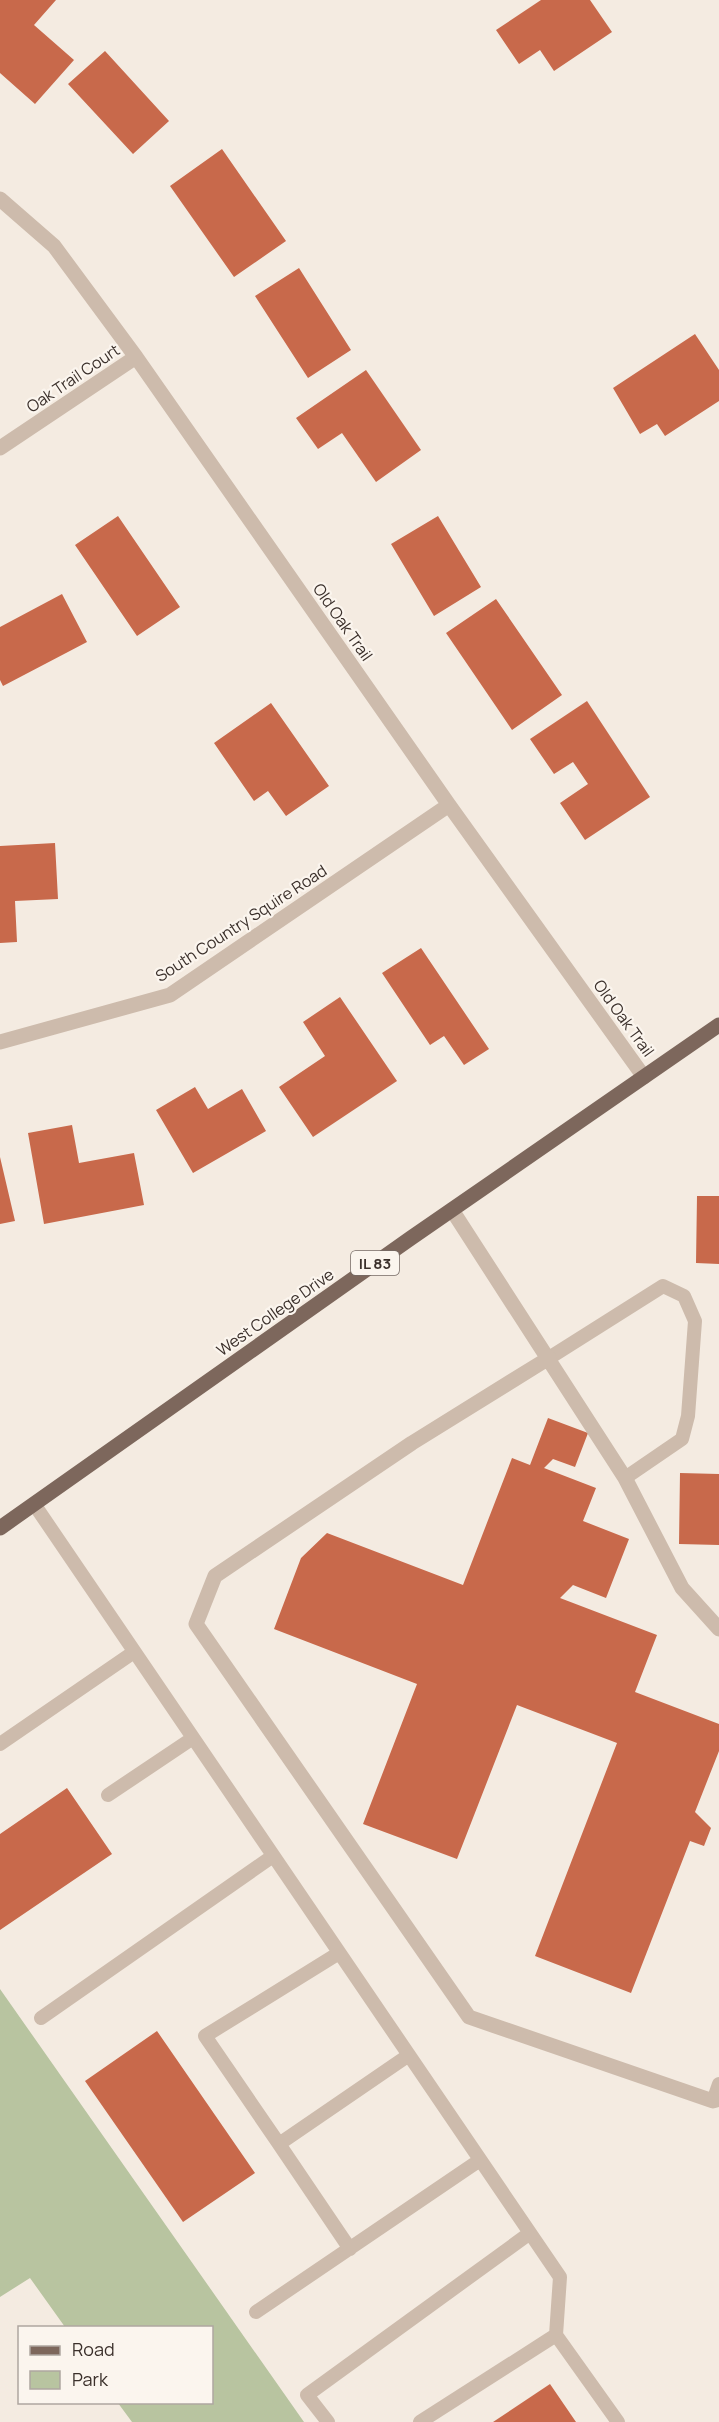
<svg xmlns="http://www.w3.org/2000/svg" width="719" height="2422" viewBox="0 0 719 2422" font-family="Manrope,sans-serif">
	<rect width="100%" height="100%" fill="#f4ebe1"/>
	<!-- green -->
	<path fill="#b8c4a0" d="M0 1989 304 2422H132L118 2403 212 2402V2328L65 2327 30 2278 0 2297Z"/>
	<!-- building -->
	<path fill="#c8694b" d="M0 0H56L34 25 74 60 35 104 0 73Z
		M541 0H590L612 32 554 71 540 50 519 64 496 30Z
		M105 51 169 121 133 154 68 84Z
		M222 149 286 241 234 277 170 186Z
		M299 268 351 350 308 378 255 296Z
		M695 334 719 370V401L665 436 657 424 640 434 613 388Z
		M366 370 421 450 376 482 342 433 318 449 296 418Z
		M118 516 180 607 137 636 75 545Z
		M438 516 481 587 434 616 391 544Z
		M62 594 87 642 3 686 0 680V627Z
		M496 599 562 695 512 730 446 633Z
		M587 701 650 797 585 840 560 803 588 784 573 762 554 774 530 739Z
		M271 703 329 786 286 816 268 791 254 801 214 743Z
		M55 843 58 899 15 901 17 942 0 943V846Z
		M421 948 489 1049 464 1065 444 1036 430 1045 382 973Z
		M340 997 397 1081 313 1137 279 1087 325 1056 303 1022Z
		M195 1087 208 1109 242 1089 266 1131 193 1173 156 1110Z
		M72 1125 79 1163 134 1153 144 1205 44 1224 28 1133Z
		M0 1157 15 1221 0 1224Z
		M697 1196H719V1264L696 1263Z
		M548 1418 588 1433 575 1467 553 1459 544 1468 596 1488 583 1521 629 1539 606 1598 573 1585 560 1598 657 1635 635 1692 719 1724V1751L695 1812 711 1828 704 1846 690 1841 631 1993 535 1956 617 1743 517 1705 457 1859 363 1824 417 1684 274 1629 301 1558 327 1533 463 1585 512 1458 530 1465Z
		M680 1473 719 1474V1545L679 1544Z
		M67 1788 112 1854 0 1930V1834Z
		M157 2031 255 2173 183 2222 85 2081Z
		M550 2384 576 2422H493Z"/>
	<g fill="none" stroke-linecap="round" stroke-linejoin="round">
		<!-- service -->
		<path stroke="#cdbbac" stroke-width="14" d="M549 1358 663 1286 684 1296 695 1321 688 1416 682 1439 625 1478
			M34 1504 560 2277 556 2335 618 2422
			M0 1744 134 1652
			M108 1795 193 1738
			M41 2018 273 1856
			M713 2101 719 2084
			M279 2144 205 2036 339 1953
			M350 2249 279 2144 409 2055
			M256 2312 480 2160
			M328 2422 307 2395 530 2233
			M420 2422 556 2335"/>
		<!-- minor -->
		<path stroke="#cdbbac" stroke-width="15" d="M0 199 54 246 136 357 449 805 644 1077
			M0 448 136 357
			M0 1042 170 995 449 805
			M452 1210 625 1478 682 1588 719 1629
			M549 1358 412 1443 215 1576 196 1624 469 2017 713 2101 719 2099"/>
		<!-- primary -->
		<path stroke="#7d675c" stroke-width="15" d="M0 1528 411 1238 719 1025"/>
	</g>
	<g text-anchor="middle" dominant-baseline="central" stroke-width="4.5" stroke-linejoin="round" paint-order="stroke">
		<!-- shield labels -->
		<rect fill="#fbf5ee" stroke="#756b66" stroke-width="1.5" x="351" y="1251" width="48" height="24" rx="4.5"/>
		<g font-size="15" font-weight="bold" fill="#3b302b">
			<text x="375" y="1263">IL 83</text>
		</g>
		<!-- street labels -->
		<g font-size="16" fill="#3b302b" stroke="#fbf5ee">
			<text transform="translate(73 378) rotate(-34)">Oak Trail Court</text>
			<text transform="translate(343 622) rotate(55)">Old Oak Trail</text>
			<text transform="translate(241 923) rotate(-33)">South Country Squire Road</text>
			<text transform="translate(624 1018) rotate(54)">Old Oak Trail</text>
			<text transform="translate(275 1312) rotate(-35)">West College Drive</text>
		</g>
	</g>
	<!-- legend -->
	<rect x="18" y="2326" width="195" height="78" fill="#fbf5ee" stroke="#aea6a0" stroke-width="1.5"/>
	<rect x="30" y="2346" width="30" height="9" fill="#7d675c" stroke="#aea6a0" stroke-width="1.5"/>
	<text x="72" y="2356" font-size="18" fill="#3b302b">Road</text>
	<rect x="30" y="2371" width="30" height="18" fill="#b8c4a0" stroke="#aea6a0" stroke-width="1.5"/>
	<text x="72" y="2386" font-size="18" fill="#3b302b">Park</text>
</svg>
